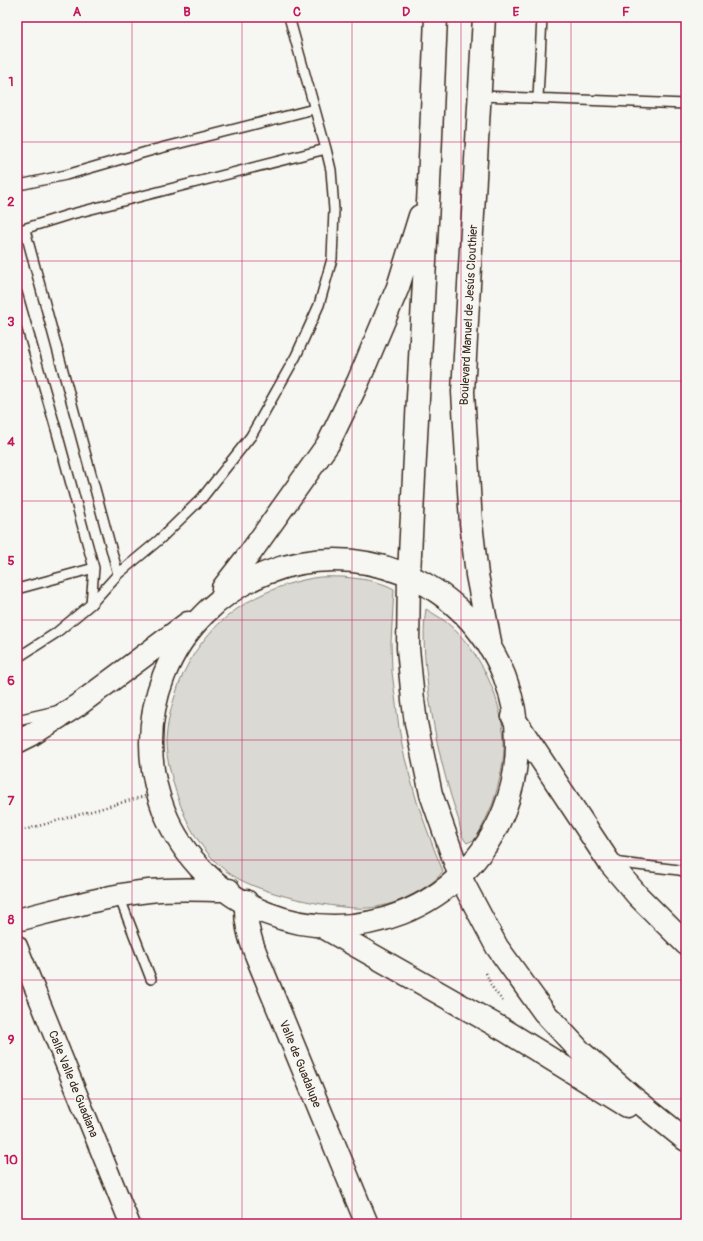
<svg xmlns="http://www.w3.org/2000/svg" width="703" height="1241" viewBox="0 0 703 1241" font-family="Pangolin,sans-serif">
	<rect width="100%" height="100%" fill="#f6f6f2"/>
	<filter id="ink" filterUnits="userSpaceOnUse"><feTurbulence type="fractalNoise" baseFrequency=".025" numOctaves="2"/><feDisplacementMap in="SourceGraphic" scale="8" xChannelSelector="R" yChannelSelector="G"/><feConvolveMatrix kernelMatrix="1 2 1 2 8 2 1 2 1" color-interpolation-filters="sRGB"/></filter>
	<g filter="url(#ink)">
		<!-- grass -->
		<path fill="#dad9d3" stroke="#8a8278" d="M343 577C360 579 378 580 394 589L391 642 392 672 399 728 404 755 417 802 434 849 443 871C439 877 433 882 427 886 405 901 379 910 353 908 317 905 255 893 226 871 202 852 186 824 177 795 172 779 166 758 166 741 167 725 170 711 175 696 194 631 247 590 313 578 323 576 333 577 343 577Z
			M426 609C432 613 440 617 446 622 480 650 501 696 504 740 505 761 499 783 493 803 489 812 481 831 475 839 473 841 470 841 467 843 459 835 461 825 457 815 441 767 431 720 426 670 424 649 423 629 426 609Z"/>
		<g fill="none" stroke-linecap="round" stroke-linejoin="round">
			<defs>
				<path id="service" d="M480 96 686 104
					M538 98 542 17
					M17 184H24L66 175 153 150 314 109
					M25 230 118 574
					M17 231 68 215 326 149
					M17 293 56 429 94 568 91 604
					M17 589 94 568
					M17 658 56 633 91 604 118 574 159 540 202 498 251 436 296 356 319 305 332 259 334 210 331 170 326 149 289 17
					M17 720 56 711
					M612 862 679 870 686 872
					M119 896 151 979"/>
				<path id="minor" d="M17 945 130 1224"/>
				<path id="tertiary" d="M246 901C245 922 249 937 257 957L367 1224"/>
				<path id="primary" d="M436 17 429 183 409 574 408 648 413 700 416 723 431 794 461 879 497 947 544 1012 581 1052 630 1095 686 1140
					M484 17 463 392 471 523 477 575 490 642
					M151 743a183 183 0 1 1 366 0a183 183 0 1 1-366 0Z
					M223 588 251 552 328 444 358 382 398 287 420 216
					M513 717 609 862 638 896 686 944
					M17 742 31 735 78 705 188 623
					M17 920C61 909 105 896 149 891 176 888 203 890 229 890
					M323 927 506 1031 627 1106"/>
			</defs>
			<!-- service casing -->
			<use href="#service" stroke="#3b2a1e" stroke-width="12"/>
			<!-- minor casing -->
			<use href="#minor" stroke="#3b2a1e" stroke-width="22"/>
			<!-- tertiary casing -->
			<use href="#tertiary" stroke="#3b2a1e" stroke-width="25"/>
			<!-- primary casing -->
			<use href="#primary" stroke="#3b2a1e" stroke-width="25"/>
			<!-- path -->
			<path stroke="#3b2a1e" stroke-width="2.5" stroke-dasharray="1 3" stroke-linecap="butt" d="M17 832 156 793
				M486 973 492 987 504 1003"/>
			<!-- service -->
			<use href="#service" stroke="#f6f6f2" stroke-width="9"/>
			<!-- minor -->
			<use href="#minor" stroke="#f6f6f2" stroke-width="19"/>
			<!-- tertiary -->
			<use href="#tertiary" stroke="#f6f6f2" stroke-width="22"/>
			<!-- primary -->
			<use href="#primary" stroke="#f6f6f2" stroke-width="22"/>
		</g>
	</g>
	<!-- grid -->
	<path fill="none" stroke="#c2185b" stroke-width="1" stroke-opacity="0.55" d="M132 17V1224M242 17V1224M352 17V1224M461 17V1224M571 17V1224M17 142H686M17 261H686M17 381H686M17 501H686M17 620H686M17 740H686M17 860H686M17 980H686M17 1099H686"/>
	<g text-anchor="middle" dominant-baseline="central" stroke-width="3" stroke-linejoin="round" paint-order="stroke">
		<!-- street labels -->
		<g font-size="12" fill="#3b2a1e" stroke="#f6f6f2">
			<text transform="translate(469 315) rotate(-87)">Boulevard Manuel de Jesús Clouthier</text>
			<text transform="translate(300 1064) rotate(68)">Valle de Guadalupe</text>
			<text transform="translate(73 1084) rotate(68)">Calle Valle de Guadiana</text>
		</g>
	</g>
	<!-- margin -->
	<rect width="703" height="1241" fill="none" stroke="#f6f6f2" stroke-width="44"/>
	<rect x="22" y="22" width="659" height="1197" fill="none" stroke="#c2185b" stroke-width="1.5"/>
	<g font-size="13" text-anchor="middle" font-weight="bold" fill="#c2185b">
		<text x="77" y="16">A</text>
		<text x="187" y="16">B</text>
		<text x="297" y="16">C</text>
		<text x="406" y="16">D</text>
		<text x="516" y="16">E</text>
		<text x="626" y="16">F</text>
		<text x="11" y="86">1</text>
		<text x="11" y="206">2</text>
		<text x="11" y="326">3</text>
		<text x="11" y="446">4</text>
		<text x="11" y="565">5</text>
		<text x="11" y="685">6</text>
		<text x="11" y="805">7</text>
		<text x="11" y="924">8</text>
		<text x="11" y="1044">9</text>
		<text x="11" y="1164">10</text>
	</g>
</svg>
